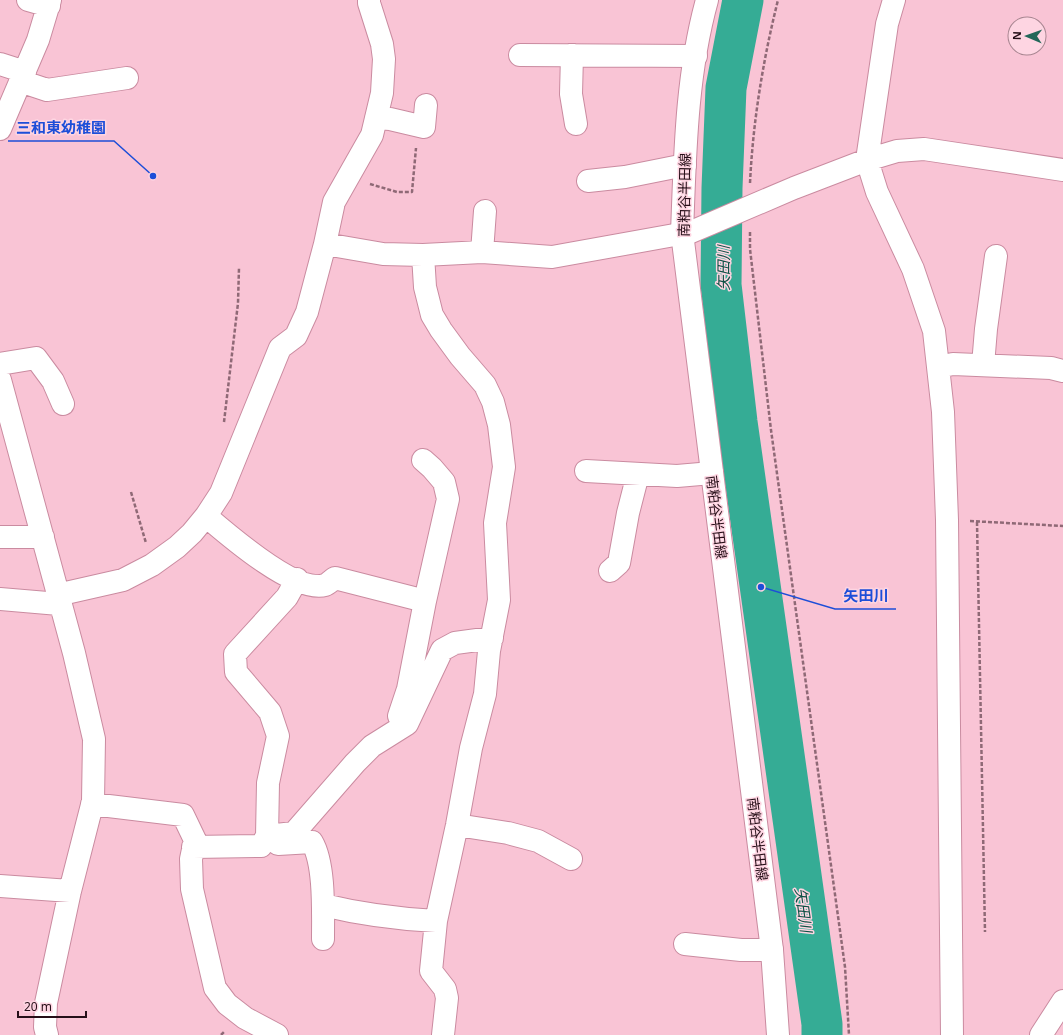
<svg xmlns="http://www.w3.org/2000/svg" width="1063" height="1035" viewBox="0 0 1063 1035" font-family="'Noto Sans','Noto Sans JP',sans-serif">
	<rect width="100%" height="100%" fill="#f9c4d5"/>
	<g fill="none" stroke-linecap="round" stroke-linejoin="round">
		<!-- river -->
		<path stroke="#35ac95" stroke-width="41" d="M743 0 726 88 722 188 721 285 737 422 822 1024V1035"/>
		<defs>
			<path id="minor" d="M28 0 49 6
				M894 0 887 24 867 160 877 192 913 269 934 331 943 412 947 520 952 1035
				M520 55 696 56
				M572 55 571 94 576 124
				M0 64 25 72
				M20 81 47 90 127 78
				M376 118 390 119 424 127 426 105
				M0 129 38 40 50 0
				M588 181 625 177 685 165
				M325 244 383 254 423 255 482 252 552 257 691 232 794 188 867 160 897 151 924 149 1063 170
				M482 252 485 211
				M423 255 425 287 432 315 441 330 460 356 485 385 493 402 499 425 504 467 495 523 499 600 489 651 485 694 471 748 457 825 436 921 431 971 445 989 447 998 443 1035
				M0 364 36 358 53 381 63 404
				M983 365 986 329 996 256
				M938 367 953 364 1051 368 1063 371
				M0 380 74 653 94 739 93 801 70 891 46 1003 45 1027 47 1035
				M586 471 677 476 712 473
				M206 516C227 534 296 594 325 585 328 584 332 580 335 578L425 601
				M0 537H43
				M610 571 619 563 628 513 638 474
				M57 595 123 580 152 565 177 547 192 533 206 516 221 493 280 348 296 336 307 312 325 244 334 202 372 135 382 93 384 59 382 44 369 3V0
				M0 599 59 604
				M399 716 408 689 425 601 448 499 444 482 432 468 423 460
				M92 804 183 815 195 840 191 859 192 889 215 988 227 1004 245 1018 277 1035
				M457 825 508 833 538 841 571 859
				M267 836 268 783 278 736 270 712 236 672 235 654 287 597 297 579
				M278 844 312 842C325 864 323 912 323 939
				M193 847 261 846 267 836 294 833 355 763 372 746 407 724 442 650 455 643 492 638
				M0 886 70 891
				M323 905C360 914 398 919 436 921
				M685 944 741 950H772
				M1041 1035 1063 1001"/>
			<path id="major" d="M707 0C686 76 685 156 682 233L772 950 778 1035"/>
		</defs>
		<!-- minor casing -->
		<use href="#minor" stroke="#ca8ba0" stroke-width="24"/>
		<!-- major casing -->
		<use href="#major" stroke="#ca8ba0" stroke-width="24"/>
		<!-- path -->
		<path stroke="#8f6976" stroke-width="2.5" stroke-dasharray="4 2" stroke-linecap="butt" d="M750 183C753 121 763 60 778 0
			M370 184 397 192H412L416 148
			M750 232V249L771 430 845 967 849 1035
			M224 422 238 303 239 268
			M131 492 146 543
			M970 521 1063 526
			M977 522 985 932
			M221 1035 225 1031"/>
		<!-- minor -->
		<use href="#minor" stroke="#fff" stroke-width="22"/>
		<!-- major -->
		<use href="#major" stroke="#fff" stroke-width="22"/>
	</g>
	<g text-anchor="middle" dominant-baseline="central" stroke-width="3" stroke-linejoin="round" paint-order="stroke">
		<!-- street labels -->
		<g font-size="14" fill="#260f18" stroke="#fed5e2">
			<text transform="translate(684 195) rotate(-89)">南粕谷半田線</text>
			<text transform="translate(717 517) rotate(83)">南粕谷半田線</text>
			<text transform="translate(758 839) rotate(83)">南粕谷半田線</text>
		</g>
		<!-- water labels -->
		<g font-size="15" font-style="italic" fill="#0e5145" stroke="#fed5e2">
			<text transform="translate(723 268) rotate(-90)">矢田川</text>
			<text transform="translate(804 910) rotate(82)">矢田川</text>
		</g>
	</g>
	<!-- callouts -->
	<path fill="none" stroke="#1d4ed8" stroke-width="1.5" d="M153 176L114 141H8M761 587L835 609H896"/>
	<g fill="#1d4ed8" stroke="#fed5e2" stroke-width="1.5">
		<circle cx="153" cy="176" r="4"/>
		<circle cx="761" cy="587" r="4"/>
	</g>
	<g font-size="15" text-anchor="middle" font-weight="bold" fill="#1d4ed8" stroke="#fed5e2" stroke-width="3" stroke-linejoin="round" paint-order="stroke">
		<text x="61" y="133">三和東幼稚園</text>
		<text x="866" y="601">矢田川</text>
	</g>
	<!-- north arrow -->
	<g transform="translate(1027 36) rotate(272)"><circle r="19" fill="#fed5e2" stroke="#a88691"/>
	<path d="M0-3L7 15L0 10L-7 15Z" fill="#226759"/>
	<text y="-6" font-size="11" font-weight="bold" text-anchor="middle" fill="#260f18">N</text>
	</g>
	<!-- scale -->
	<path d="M18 1011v6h68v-6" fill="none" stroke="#260f18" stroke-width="2"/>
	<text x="24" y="1011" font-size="12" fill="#260f18" stroke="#fed5e2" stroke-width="3" paint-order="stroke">20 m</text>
</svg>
